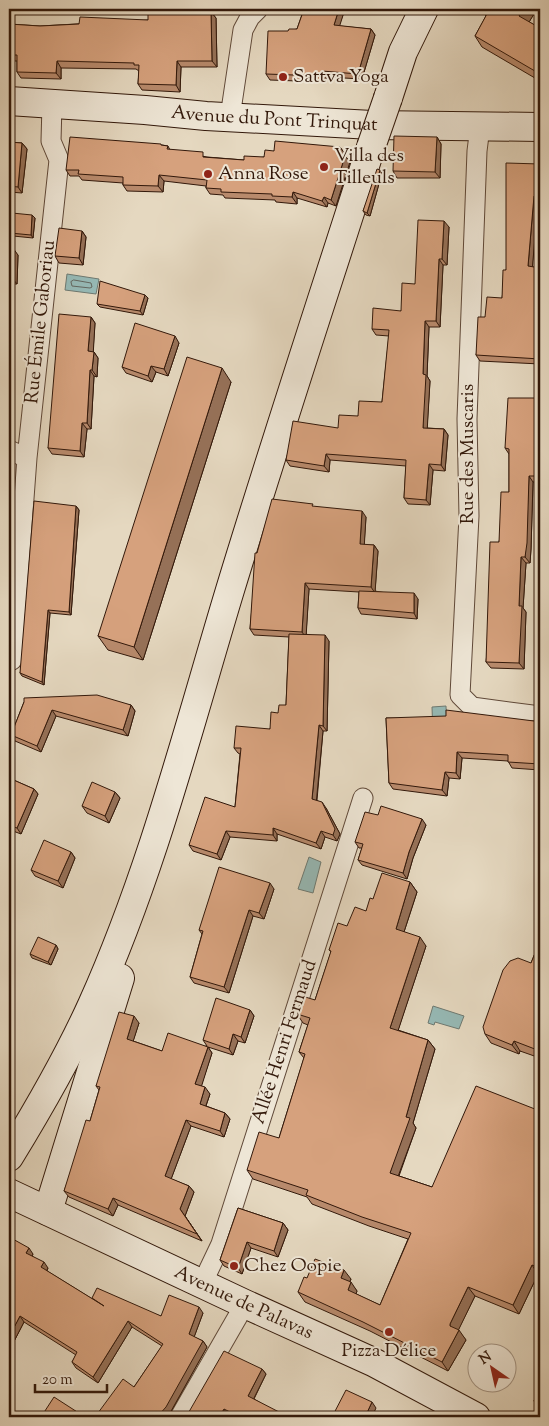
<svg xmlns="http://www.w3.org/2000/svg" width="549" height="1426" viewBox="0 0 549 1426" font-family="'Sorts Mill Goudy',serif">
	<rect width="100%" height="100%" fill="#e5d8c0"/>
	<filter id="stains"><feTurbulence type="fractalNoise" baseFrequency=".004" numOctaves="4"/><feColorMatrix values="0 0 0 0 .2 0 0 0 0 .09 0 0 0 0 .02 0 0 0 .5 -.17"/></filter>
	<radialGradient id="worn" r=".72"><stop offset=".6" stop-color="#630" stop-opacity="0"/><stop offset="1" stop-color="#630" stop-opacity=".3"/></radialGradient>
	<!-- water -->
	<path fill="#96b9b5" stroke="#6e7971" d="M67 274 99 279 96 294 65 290Z
		M446 706 447 735 433 736 432 707Z
		M309 857 321 862 313 893 298 889Z
		M433 1006 464 1016 459 1029 435 1022 434 1025 428 1023Z"/>
	<g fill="none" stroke-linecap="round" stroke-linejoin="round">
		<!-- shore -->
		<path stroke="#646860" stroke-width="1" d="M74 280 91 283 92 287 90 288 72 286 71 282Z"/>
		<defs>
			<path id="street" d="M230 117 243 30 250 17 258 9
				M480 127 477 151 467 419 469 516 460 695 472 707 540 716
				M9 450 27 458
				M9 660H12L27 458 59 160 51 141 52 104
				M202 1284 221 1244 363 798
				M180 1417 245 1304"/>
			<g id="secondary">
				<path d="M388 98 403 52 424 9"/>
				<path id="s1" d="M9 101 145 110 206 116 372 125 540 127"/>
				<path d="M9 1157C39 1108 68 1058 92 1005 152 872 188 729 230 590 275 442 324 294 371 147"/>
				<path id="s2" d="M9 1193 245 1304 373 1362 476 1417"/>
				<path d="M48 1211 120 978"/>
			</g>
		</defs>
		<!-- street casing -->
		<use href="#street" stroke="#5f4838" stroke-width="21"/>
		<!-- secondary casing -->
		<use href="#secondary" stroke="#32180a" stroke-width="30"/>
		<!-- street -->
		<use href="#street" stroke="#eee6d6" stroke-width="19"/>
		<!-- secondary -->
		<use href="#secondary" stroke="#eee6d6" stroke-width="28"/>
		<defs>
			<path id="secondary-bridge" d="M371 147 388 98"/>
		</defs>
		<!-- secondary-bridge casing -->
		<use href="#secondary-bridge" stroke="#32180a" stroke-width="30" stroke-linecap="butt"/>
		<!-- secondary-bridge -->
		<use href="#secondary-bridge" stroke="#eee6d6" stroke-width="28"/>
	</g>
	<!-- wall -->
	<path fill="#b88a6c" stroke="#32180a" d="M181 9V12H211L216 18 217 67H181L180 92 142 90 138 84 139 71 136 69 61 68V79L21 78 17 72V61H9V24L40 26 148 20Z
		M304 9H345L339 26 371 29 375 35 362 79 326 77V82L270 80 266 74 288 31 297 29Z
		M481 9H537L529 22 540 28V81L482 47 475 36 486 16Z
		M437 137 441 144 440 178H397L393 171Z
		M9 142 22 143 27 149 22 193 9 192Z
		M162 145 168 146 170 150 207 157 244 160 264 157 274 151 340 147 345 154 344 155 345 156 350 162 336 206 328 203 327 207 297 198V204L276 202 275 200 225 198 223 195 210 194 206 188V186L164 181 163 192 127 191 123 185V183L82 180 79 176H70L66 170Z
		M540 164V202H538L532 267 540 268V364L480 361 476 355 485 317 502 298 506 270Z
		M380 170 382 173 370 216 366 215 363 211Z
		M32 215 35 218 33 238 13 236 10 233Z
		M449 227 447 265H443L440 327H429L427 376 430 381 427 428 444 429 448 435 445 471 433 470 430 505 408 504 404 498 406 466 330 460 329 472 290 466 286 460 358 416 382 402 389 336 376 335 372 329 401 311 415 284Z
		M82 231 86 237 83 265 59 263 55 256Z
		M9 248 18 255 17 284H9Z
		M145 295 148 298 143 315 100 307 97 304Z
		M91 317 95 323 93 351 94 352 98 358 97 377 94 376 91 429H87L84 457 52 454 48 448Z
		M179 343 168 376 156 372 152 382 126 373 122 367Z
		M231 382 143 660 108 650 98 636Z
		M540 400V482H533L531 549 530 563H526L523 608 526 612 524 669 491 668 486 662 499 542 509 492V454L505 448Z
		M76 506 79 510 71 615 50 613 44 685 22 676 20 673Z
		M315 507 366 517 364 545H374L378 551 375 591 418 599 417 619 361 614 358 608 359 592 309 589 306 634 329 641 327 731H323L317 800 326 808 340 834 337 841 325 837 321 849 277 834V841L230 837 221 860 193 851 189 845 235 807 240 754 238 753 234 748 270 729 278 713 286 705 289 637 254 635 250 629 257 553Z
		M24 702 131 705 135 711 128 736 56 716 41 752 15 741 11 735Z
		M386 718 534 721 540 720V770L512 768 508 761 462 758 460 779 449 778 447 796 393 789 389 783Z
		M9 778 34 789 38 794 21 834 13 831 9 839Z
		M115 792 120 798 109 823 87 813 82 806Z
		M378 815 426 825 413 858 407 879 362 865 358 860 362 848H359L355 842Z
		M71 852 75 858 63 888 35 876 31 870Z
		M410 882 417 892 404 932 426 946 398 1030 428 1040 435 1049 413 1123 416 1128 399 1176 432 1187 540 1111V1275L538 1274 519 1314 475 1296 458 1330 466 1340 448 1371 370 1331 305 1302 298 1292 307 1278 351 1279 350 1282 357 1291 356 1294 380 1305 408 1239 369 1226 312 1204 307 1197 253 1179 247 1170 279 1138 304 1058 299 1052 308 1025 303 1023 297 1014 315 1000 331 952 329 950 347 926 366 911 373 899Z
		M274 889 264 919 253 916 229 993 194 983 190 977 202 934 199 930Z
		M540 941V1058L520 1051 519 1054 491 1043 485 1034 531 963Z
		M56 945 58 949 51 965 32 958 30 954Z
		M250 1010 254 1016 245 1043 238 1041 233 1055 208 1047 212 1053 201 1086 210 1094 206 1106 225 1113 230 1119 224 1137 191 1126 171 1179 189 1186 194 1192 185 1216 202 1241 118 1205 113 1216 69 1197 64 1191 90 1121 99 1090 96 1086 139 1023 133 1041 162 1051 207 1046 203 1040Z
		M238 1208 283 1223 288 1230 278 1257 251 1248 242 1274 224 1266 220 1260Z
		M9 1241 33 1254 32 1256 48 1268 47 1271 94 1300 92 1298 161 1316 203 1313 194 1337 203 1341 207 1347 170 1413 166 1417H95L134 1387 162 1346 132 1327 98 1383 76 1368 72 1362 76 1355 24 1322 9 1351Z
		M262 1369 266 1374 254 1399 284 1417H233L228 1415 186 1417Z
		M540 1388V1410L534 1401Z"/>
	<!-- shaded-wall -->
	<path fill="#967158" stroke="#32180a" d="M177 9H181V19L177 13Z
		M339 9H345L338 31 334 25Z
		M523 9H537L526 27 519 16Z
		M211 12 216 18 217 67 212 61Z
		M371 29 375 35 362 79 358 74Z
		M57 61 61 68V79L56 73Z
		M177 61 181 67 180 92 176 85Z
		M322 71 326 77V82L322 76Z
		M437 137 441 144 440 178 435 172Z
		M22 143 27 149 22 193 18 187Z
		M340 147 345 154 343 160 339 154Z
		M345 156 350 162 336 206 331 200Z
		M380 170 382 173 370 216 367 213Z
		M159 175 164 181 163 192 158 186Z
		M293 192 297 198V204L292 197Z
		M534 196 538 202 532 272 528 266Z
		M324 197 328 203 327 207 322 201Z
		M32 215 35 218 33 238 31 235Z
		M444 221 449 227 447 265 442 259Z
		M82 231 86 237 83 265 79 258Z
		M13 248 18 255 17 284 12 278Z
		M439 259 443 265 440 327 436 321Z
		M145 295 148 298 143 315 140 311Z
		M91 317 95 323 93 357 88 351Z
		M425 321 429 327 427 376 430 381 427 433 423 428V374Z
		M175 336 179 343 168 376 164 369Z
		M94 352 98 358 97 377 92 370Z
		M151 366 156 372 152 382 148 376Z
		M222 368 231 382 143 660 134 647Z
		M90 370 94 376 91 429 87 423Z
		M539 398 540 400V482L536 476Z
		M82 423 87 429 84 457 80 451Z
		M444 429 448 435 445 471 441 465Z
		M326 454 330 460 329 472 324 466Z
		M429 464 433 470 430 505 426 500Z
		M529 476 533 482 531 549 530 563 525 557Z
		M76 506 79 510 71 615 69 612Z
		M362 511 366 517 364 550 360 544Z
		M374 545 378 551 375 593 371 587Z
		M521 557 526 563 523 608 526 612 524 669 519 663V606Z
		M305 583 309 589 306 638 302 632Z
		M414 593 418 599 417 619 414 613Z
		M48 610 50 613 44 685 42 682Z
		M325 635 329 641 327 731 323 726Z
		M131 705 135 711 128 736 123 730Z
		M52 710 56 716 41 752 37 746Z
		M319 725 323 731 316 805 312 799Z
		M457 752 462 758 460 779 456 773Z
		M445 772 449 778 447 796 442 790Z
		M34 789 38 794 21 834 17 828Z
		M115 792 120 798 109 823 105 816Z
		M322 802 326 808 340 834 337 841 333 835Z
		M422 819 426 825 413 858 407 879 403 873 409 852Z
		M9 825 13 831 9 839Z
		M273 828 277 834V841L273 835Z
		M226 831 230 837 221 860 217 854Z
		M321 831 325 837 321 849 316 843Z
		M71 852 75 858 63 888 58 881Z
		M410 882 417 892 402 938 396 929Z
		M270 883 274 889 264 919 259 913Z
		M249 910 253 916 229 993 224 987Z
		M420 937 426 946 396 1037 390 1028Z
		M56 945 58 949 51 965 48 962Z
		M250 1010 254 1016 245 1043 241 1037Z
		M134 1016 139 1023 132 1045 127 1039Z
		M233 1034 238 1041 233 1055 229 1049Z
		M428 1040 435 1049 413 1123 416 1128 396 1182 390 1173Z
		M514 1041 520 1051 519 1054 512 1045Z
		M208 1047 212 1053 200 1091 195 1084Z
		M205 1087 210 1094 204 1111 200 1104Z
		M225 1113 230 1119 224 1137 220 1131Z
		M186 1120 191 1126 170 1182 165 1176Z
		M189 1186 194 1192 185 1216 202 1241 180 1209Z
		M113 1198 118 1205 113 1216 108 1209Z
		M283 1223 288 1230 278 1257 274 1251Z
		M247 1242 251 1248 242 1274 238 1268Z
		M29 1248 33 1254 31 1258 26 1253Z
		M44 1262 48 1268 45 1273 41 1267Z
		M532 1265 538 1274 519 1314 513 1305Z
		M344 1270 351 1279 347 1287 341 1278Z
		M351 1282 357 1291 354 1299 348 1290Z
		M468 1287 475 1296 457 1333 450 1326V1324Z
		M199 1307 203 1313 193 1340 189 1334Z
		M20 1316 24 1322 9 1351V1337Z
		M128 1321 132 1327 98 1383 93 1377Z
		M459 1330 466 1340 448 1371 442 1362Z
		M203 1341 207 1347 170 1413 166 1417H157Z
		M262 1369 266 1374 252 1402 248 1396Z
		M372 1402 376 1408 372 1417H365Z
		M224 1409 228 1415 226 1417H219Z
		M241 1412 244 1417H239L238 1416Z
		M281 1413 284 1417H279Z"/>
	<!-- building -->
	<path fill="#d6a17d" stroke="#32180a" d="M148 9H177V13L211 12 212 61H177L176 85 138 84 139 65H134V63L57 61 56 73 17 72V55H9V24L40 26 79 24 80 17 148 20Z
		M304 9H339L334 25 371 29 358 74 322 71V76L266 74 268 31H288L289 29H297Z
		M482 9H523L519 16 540 28V74L475 36 488 12Z
		M394 136 437 137 435 172 393 171Z
		M70 137 161 144V145L168 146 167 149 203 152V157L244 160V156L264 157 265 150 274 151 275 141 340 147 339 154 345 156 331 200 324 197 322 201 293 192 292 197 272 196V194L221 192V189L206 188 207 180 159 175 158 186 123 185V177L78 174 79 170H66Z
		M9 142 22 143 18 187 9 186Z
		M506 163 540 164V197L534 196 528 266 540 268V359L476 355 478 317H485L487 297 502 298 503 270H506Z
		M377 169 380 170 367 213 363 211Z
		M12 213 32 215 31 235 10 233Z
		M418 220 444 221 442 259H439L436 321H425L423 374 426 375 423 428 444 429 441 465 429 464 426 500 404 498 406 460 326 454 324 466 286 460 293 421 338 428 339 415 358 416 359 401 382 402 389 330 372 329 373 308 401 311 402 283 415 284Z
		M59 228 82 231 79 258 55 256Z
		M9 248H13L12 278H9Z
		M100 281 145 295 140 311 97 304Z
		M59 314 91 317 88 351 94 352 92 370H90L87 423H82L80 451 48 448Z
		M135 323 175 336 164 369 151 366 148 376 122 367Z
		M187 357 222 368 134 647 98 636Z
		M508 398H539L536 476H529L527 543 525 557H521L519 606H522L519 663 486 662 490 542H499L501 492H509V449L505 448Z
		M272 499 313 504 312 506 362 511 360 544 374 545 371 587 305 583 302 632 250 629 255 553H257Z
		M34 501 76 506 69 612 48 610 42 682 20 673Z
		M359 591 414 593V613L358 608Z
		M289 634 325 635 323 726 319 725 312 799 322 802 335 829 333 835 321 831 316 843 273 828V835L226 831 217 854 189 845 205 797 235 807 241 748H234L236 726 270 729 271 712 278 713 279 705H286Z
		M97 695 131 705 123 730 52 710 37 746 11 735 24 702V698Z
		M446 710 534 721 540 720V764L508 762V755L457 752 456 773 445 772 442 790 389 783 386 718 446 716Z
		M9 778 34 789 17 828 9 825Z
		M92 782 115 792 105 816 82 806Z
		M381 806 422 819 409 852 403 873 358 860 363 844 355 842 365 812 378 815Z
		M44 840 71 852 58 881 31 870Z
		M219 867 270 883 259 913 249 910 224 987 190 977 203 931 199 930Z
		M382 873 410 882 396 929 420 937 390 1028 428 1040 406 1117 410 1118 390 1173 432 1187 476 1086 540 1111V1268L532 1265 513 1305 468 1287 450 1324V1326L459 1330 442 1362 363 1322 298 1292 304 1277 307 1278 315 1259 344 1270 341 1278 351 1282 348 1290 380 1305 411 1233 362 1217 306 1195 308 1190 247 1170 259 1132 279 1138 305 1054 299 1052 310 1018 297 1014 302 996 315 1000 331 951 329 950 338 923 347 926 355 907 366 911 370 898 373 899Z
		M38 937 56 945 48 962 30 954Z
		M540 941V1051L514 1041 512 1045 485 1034 483 1027 503 970 510 961 518 958 531 963Z
		M216 998 250 1010 241 1037 233 1034 229 1049 203 1040Z
		M119 1012 134 1016 127 1039 162 1051 168 1033 208 1047 195 1084 205 1087 200 1104 225 1113 220 1131 186 1120 165 1176 189 1186 180 1209 197 1234 113 1198 108 1209 64 1191 86 1120 90 1121 100 1087 96 1086Z
		M238 1208 283 1223 274 1251 247 1242 238 1268 220 1260Z
		M11 1238 29 1248 26 1253 44 1262 41 1267 104 1306 92 1298 97 1288 161 1316 169 1295 199 1307 189 1334 203 1341 166 1407 157 1417H149L147 1416 146 1417H95L123 1379 134 1387 163 1344 128 1321 93 1377 72 1362 77 1352 20 1316 9 1337V1241Z
		M224 1351 262 1369 248 1396 281 1413 279 1417H253L241 1412 238 1416 224 1409 219 1417H186Z
		M540 1388V1405L534 1401Z
		M346 1390 372 1402 365 1417H332Z
		M54 1397 85 1417H41Z"/>
	<!-- markers -->
	<g fill="#8f2418" stroke="#eee6d6" stroke-width="2">
		<circle cx="283" cy="77" r="5"/>
		<circle cx="324" cy="167" r="5"/>
		<circle cx="208" cy="174" r="5"/>
		<circle cx="234" cy="1266" r="5"/>
		<circle cx="389" cy="1332" r="5"/>
	</g>
	<g text-anchor="middle" dominant-baseline="central" stroke-width="4" stroke-linejoin="round" paint-order="stroke">
		<!-- poi labels -->
		<g font-size="19" fill="#32180a" stroke="#eee6d6" text-anchor="start">
			<text x="293" y="77">Sattva Yoga</text>
			<text x="334" y="156">Villa des<tspan x="334" dy="22">Tilleuls</tspan></text>
			<text x="218" y="174">Anna Rose</text>
			<text x="244" y="1266">Chez Oopie</text>
			<text x="389" y="1351" text-anchor="middle">Pizza Délice</text>
		</g>
		<!-- street labels -->
		<g font-size="19" fill="#32180a" stroke="#eee6d6">
			<text stroke="none"><textPath href="#s1" startOffset="266">Avenue du Pont Trinquat</textPath></text>
			<text transform="translate(41 322) rotate(-84)">Rue Émile Gaboriau</text>
			<text transform="translate(468 454) rotate(-90)">Rue des Muscaris</text>
			<text transform="translate(285 1042) rotate(-72)">Allée Henri Fermaud</text>
			<text stroke="none"><textPath href="#s2" startOffset="259">Avenue de Palavas</textPath></text>
		</g>
	</g>
	<!-- margin -->
	<rect width="549" height="1426" fill="none" stroke="#e5d8c0" stroke-width="30"/>
	<rect x="10" y="10" width="529" height="1406" fill="none" stroke="#32180a" stroke-width="2.5"/>
	<rect x="15" y="15" width="519" height="1396" fill="none" stroke="#32180a"/>
	<!-- north arrow -->
	<g transform="translate(492 1368) rotate(326)"><circle r="24" fill="#eee6d6" stroke="#a39484"/>
	<path d="M0-4L9 19L0 12L-9 19Z" fill="#8f2418"/>
	<text y="-8" font-size="14" font-weight="bold" text-anchor="middle" fill="#32180a">N</text>
	</g>
	<!-- scale -->
	<path d="M35 1384v8h72v-8" fill="none" stroke="#32180a" stroke-width="2.5"/>
	<text x="42" y="1384" font-size="15" fill="#32180a" stroke="#eee6d6" stroke-width="4" paint-order="stroke">20 m</text>
	<rect width="100%" height="100%" filter="url(#stains)"/>
	<rect width="100%" height="100%" fill="url(#worn)"/>
</svg>
